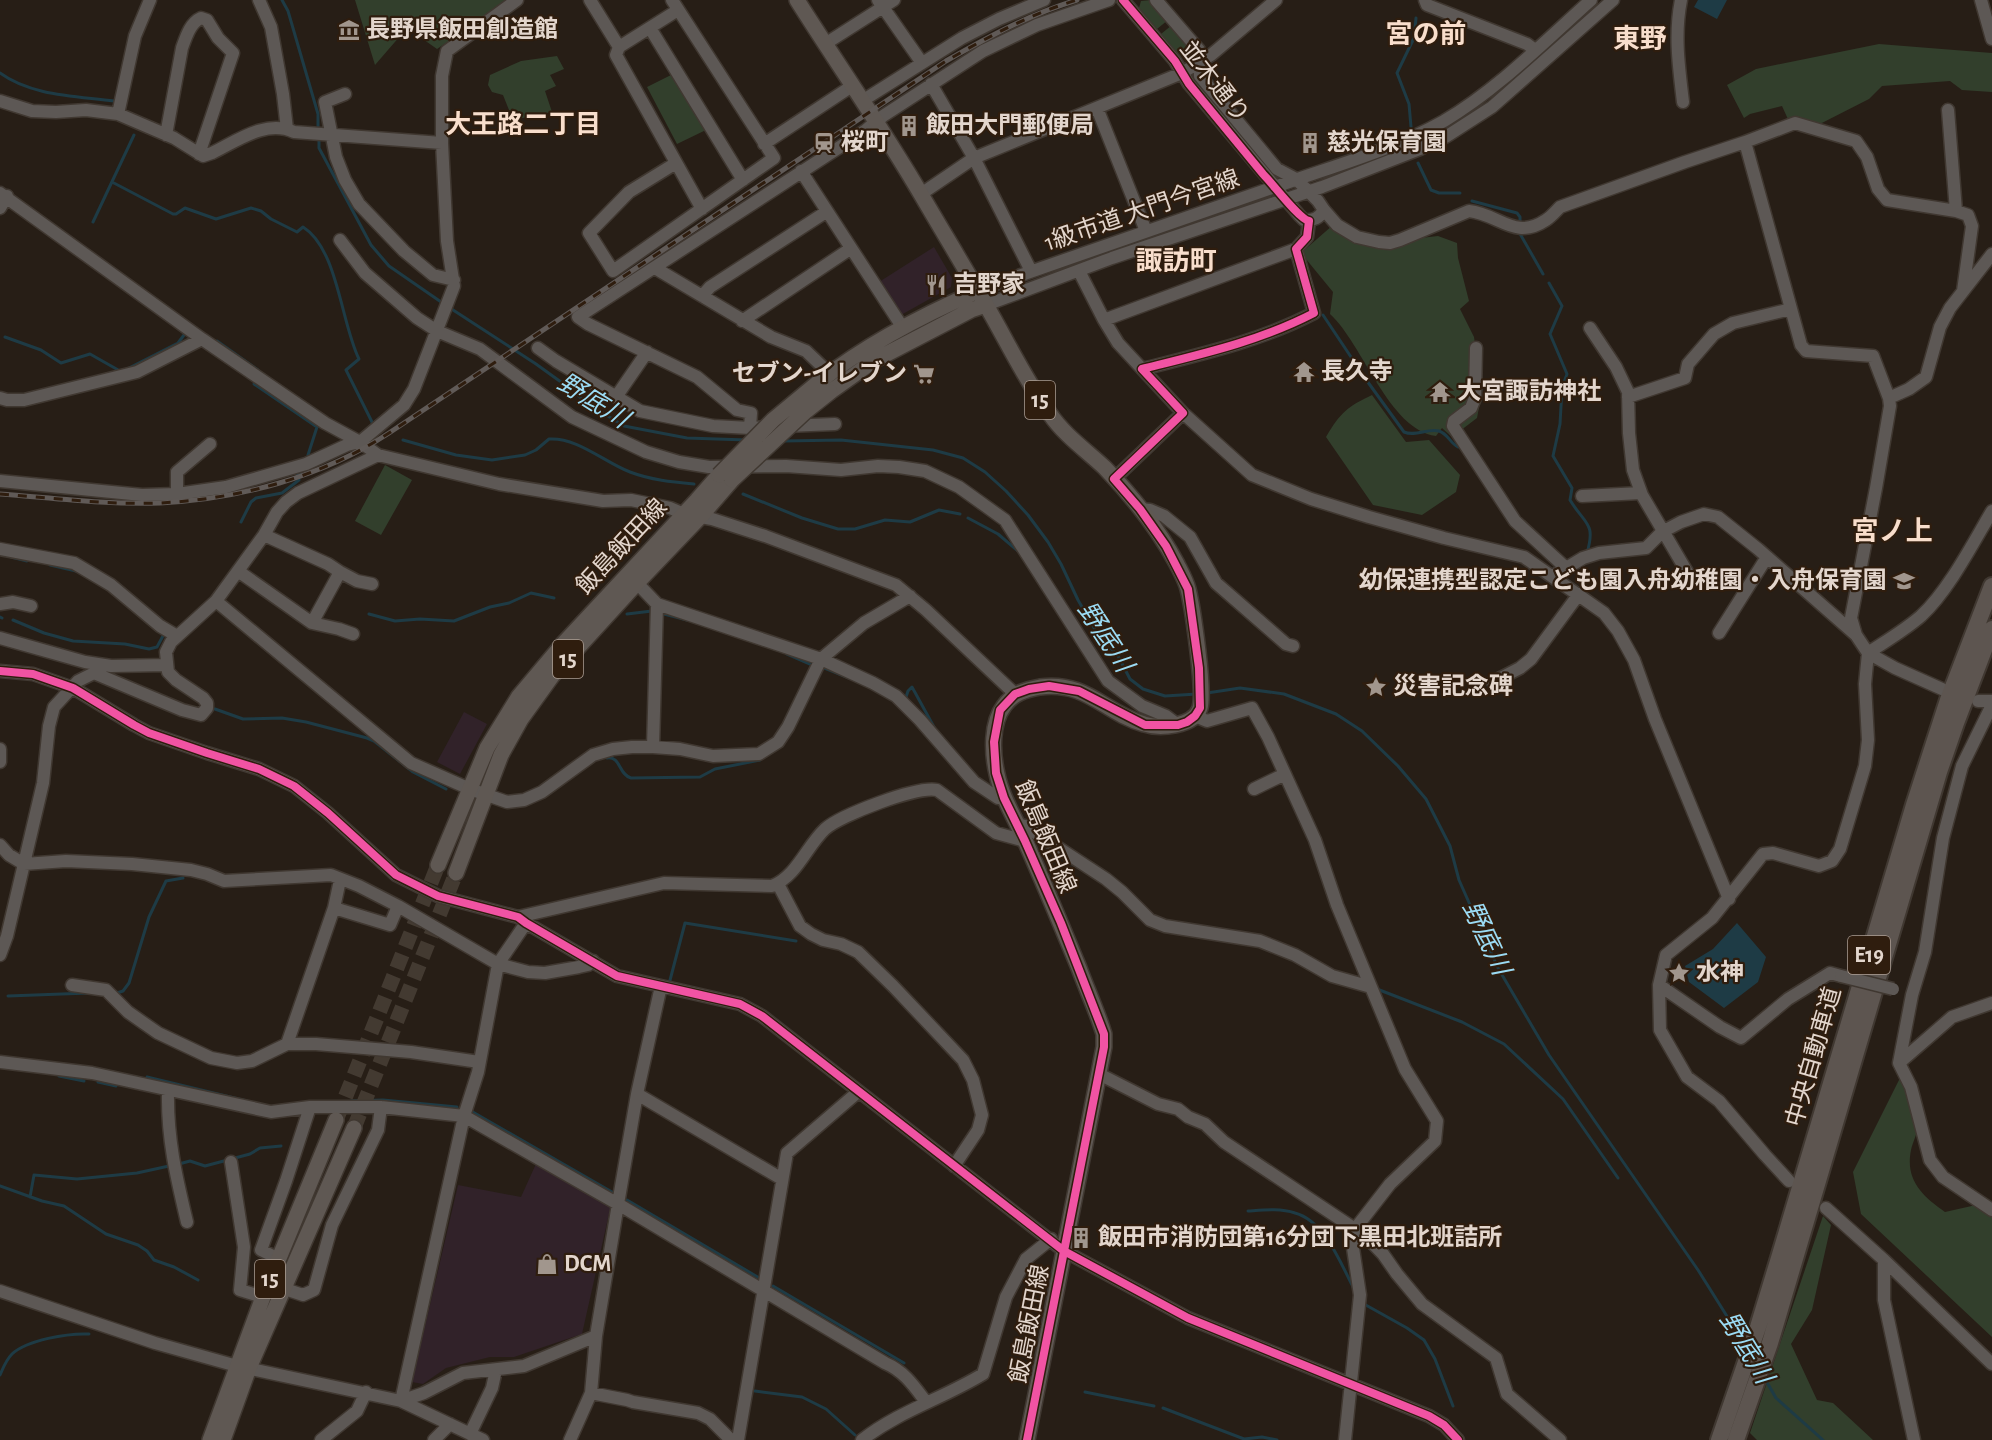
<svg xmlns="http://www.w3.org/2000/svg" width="1992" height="1440" viewBox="0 0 1992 1440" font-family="'Alegreya Sans','Noto Sans JP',sans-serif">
	<rect width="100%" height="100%" fill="#271e16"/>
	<!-- commercial -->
	<path fill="#312229" d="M934 247 952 278 951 287 901 315 879 282Z
		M464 712 487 724 460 774 437 762Z
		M540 1155 611 1205 582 1334 514 1357H490L446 1368 423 1384 412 1382 458 1185 521 1197Z"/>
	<!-- green -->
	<path fill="#323f2c" d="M355 0H510L437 49 407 28 375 65Z
		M1151 0 1168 20 1157 29 1139 8 1141 1Z
		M1172 25 1190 48 1189 54 1187 57 1179 56 1161 34Z
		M1879 44 1992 53V92L1962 90 1950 81 1882 86 1869 99 1814 127 1792 128 1782 106 1750 114 1744 118 1727 85 1756 69Z
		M557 56 564 69 550 75 556 86 545 91 552 112 513 120 503 95 492 92 488 85 490 75 521 61Z
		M675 73 708 129 677 144 647 87Z
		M1333 225 1354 241 1367 246 1380 247 1412 239 1438 236 1457 243 1458 258 1469 301 1460 309 1474 337 1482 392 1477 418 1452 437 1442 428 1436 436C1389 430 1363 344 1330 314L1333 292 1301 253Z
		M1372 395 1406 442 1429 440 1460 475 1456 492 1422 515 1373 505 1326 437C1341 412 1347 407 1372 395Z
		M385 465 412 480 381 535 355 521Z
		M1900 1078C1907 1091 1915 1107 1918 1122 1919 1131 1913 1141 1911 1150 1905 1180 1922 1196 1945 1212L1976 1205 1992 1216V1337L1861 1214 1853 1172Z
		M1823 1216 1831 1225 1812 1310 1791 1344 1817 1400 1833 1403 1873 1440H1757L1750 1433Z"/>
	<!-- water -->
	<path fill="#1e3b45" d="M1698 0H1727L1717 19 1694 7Z
		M1737 923 1766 957 1758 982 1724 1008 1689 982 1685 966 1713 949Z"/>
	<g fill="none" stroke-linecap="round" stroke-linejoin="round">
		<!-- stream -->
		<path stroke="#1e3b45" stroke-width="3" d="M282 0 288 11 318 114V130
			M0 73C31 96 77 96 114 101
			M1411 127 1409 104 1397 73 1414 38 1416 18
			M319 137V148L371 245 389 266 444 304
			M1418 163 1431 190 1439 193H1460
			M112 182 173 214H176L185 208 216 219 251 208 261 211 271 219 297 232 303 227C338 249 341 323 359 359L346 370 372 422
			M1472 201 1517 213 1520 217V221
			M93 222 134 135
			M1519 232 1543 274
			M1549 283 1562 306 1550 334 1567 374 1562 388 1560 424 1553 456 1572 488 1570 500C1585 525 1596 522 1587 553
			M450 308 536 364 572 390 585 402 624 426 687 438 747 440
			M1323 315 1353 360
			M5 337 41 350 61 363 90 354 120 371
			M217 341 258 370
			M127 369 178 343 184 335
			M1362 374 1404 432C1416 437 1427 428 1439 431 1448 434 1450 443 1458 447
			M254 384 317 427 308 455
			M403 440 456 455 492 460 525 455 536 450 549 439C577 437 604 462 630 472 651 480 672 482 694 484
			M784 441 841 440 933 450 963 458 985 472 1006 491 1028 515 1048 542 1061 564 1078 600 1097 633 1118 656 1130 679 1143 689 1165 696 1197 694
			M297 474 301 472
			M743 494 802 518 838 529H855L885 520 910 522 939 510 960 514
			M968 518 998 534 1019 552
			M241 522 251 502 256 498 282 493 299 480
			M11 557 27 561
			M50 565 76 571
			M369 614 395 621 420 619 454 621 490 607 509 603 531 593 554 598
			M627 614 652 611
			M664 614 687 620
			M0 617 2 618
			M13 620 44 633 73 641 125 644 149 649 157 647 164 634
			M787 654 810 664
			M822 667 849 678
			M1207 693 1240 688 1284 694 1336 714 1362 731 1398 766 1426 799 1450 846 1459 880 1498 968 1549 1055 1698 1270 1745 1345
			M905 700 908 691 912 687 934 727
			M215 709 243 719 282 718 306 722 367 738 374 741 413 772 446 789
			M607 758C621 756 618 774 631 778L700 777 715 769 760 760
			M669 984 685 923 796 941
			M1377 989 1462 1022 1504 1044 1563 1099 1618 1178
			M117 993 123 991 129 983 149 917 166 881 183 878
			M8 996 89 993
			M59 1076 84 1081
			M147 1077 247 1101
			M98 1082 116 1086
			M351 1101 383 1100 457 1107
			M471 1111 612 1192
			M179 1164 190 1161 205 1166 250 1154 260 1148 281 1146
			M0 1186 42 1201 64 1206 106 1234 138 1245 147 1251 154 1260 174 1267 198 1280
			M30 1197 34 1175 77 1179 137 1173 169 1166
			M627 1200 761 1279
			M1248 1211C1263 1210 1280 1208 1295 1213 1325 1221 1341 1264 1354 1289
			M773 1286 904 1363
			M1364 1304 1407 1328 1424 1340 1435 1359 1453 1406
			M0 1375C3 1368 6 1360 12 1354 27 1340 68 1333 89 1334
			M1765 1379 1776 1398 1823 1440
			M755 1391 802 1397 826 1409 855 1435
			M1085 1392 1154 1406
			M1163 1408 1244 1439 1262 1437 1277 1440"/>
		<!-- major-tunnel -->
		<path stroke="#433a31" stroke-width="15" stroke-dasharray="15 8" stroke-linecap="butt" d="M337 1118 438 865
			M354 1128 456 873"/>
		<defs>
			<path id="minor" d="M259 0 271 27 283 94 287 129
				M590 0 619 47 616 55 702 209
				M672 0 774 158 613 271 589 233 629 192 676 163
				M878 0 922 63
				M1123 0 1175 61 1189 84 1299 215 1304 220C1314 221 1319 218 1324 210
				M1156 0 1199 50 1200 76 1277 169 1296 179 1318 201 1324 210 1337 225 1357 237 1379 242 1390 243 1400 240 1469 211C1499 214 1515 241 1546 220 1551 217 1556 211 1560 207L1685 162 1745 142 1795 123 1856 141 1867 157 1878 189 1887 200 1956 211 1968 215 1972 226 1963 291
				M1425 0 1427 5 1527 44 1535 50
				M1681 0C1674 35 1679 68 1683 102
				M1981 0 1992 39
				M650 28 743 180
				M825 44 894 0
				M619 47 678 10
				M931 84 974 158 1031 271
				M345 94 325 102 336 157 345 180 359 204 404 251 433 275 454 280
				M0 101 32 111 56 112 86 110 118 114 174 138 203 156 212 153C237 141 266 119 294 132L442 143
				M862 101 962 38 999 19 1044 0
				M1097 108 1146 231
				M1948 110 1956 211
				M118 114 135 36 150 0
				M166 135 182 48C186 37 190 23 201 18L207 20 218 38 233 53 199 154
				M1745 142 1801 345 1806 351 1873 356 1889 398 1890 406 1876 488 1851 618 1856 635
				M764 144 852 86
				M801 171 903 328
				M0 193 202 339 325 423 360 442 378 455 499 484 603 501 631 500 670 508 684 514 712 519 765 536 896 585 926 610 1015 694
				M921 194 974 158 1182 73 1211 55 1276 0
				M0 208 7 196
				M340 240 365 273 417 318 437 331 480 349 572 417 646 452 679 462 709 467 786 466 841 470 878 466 899 467 925 471 959 487 1005 520 1108 681 1142 706 1166 716 1178 725
				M655 268 771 337 806 351 829 373
				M1079 271 1104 320 1118 343 1183 413 1252 475 1311 499 1369 517 1444 538 1524 557 1604 613 1618 631 1634 660 1655 719 1729 899
				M978 291 1001 282C1098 248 1195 214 1292 181 1344 163 1396 148 1444 121 1498 89 1544 42 1591 0
				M702 296 710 287 826 212
				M986 305 1112 258 1322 187 1420 149 1447 136 1492 107 1613 0
				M1104 320 1296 249
				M742 321 850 249
				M1590 328 1616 367 1628 392 1629 433 1633 470 1642 495 1690 577
				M538 348 556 361 640 411 713 426 750 428
				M1476 348 1475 398 1471 408 1454 421 1453 426 1515 521 1566 568
				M1142 369C1202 354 1260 341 1314 313L1296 249 1307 237 1309 221
				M616 397 647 352
				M1628 397 1685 378 1688 364 1714 334 1733 323 1791 309
				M0 398 7 400H24L137 372 202 339
				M1889 398 1909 389 1926 377 1940 327 1950 308 1992 254
				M787 426 835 424
				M770 427 750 428 751 413 737 410 697 377 588 324 578 317 866 130 883 116 983 51 1037 25 1109 0
				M1114 479 1183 413
				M0 481 142 495 177 494 226 487 306 464 347 445 360 442 404 405 414 389 454 286 447 241 442 143V76L447 51 517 0
				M177 494V472L210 444
				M1582 496 1641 493
				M1140 509 1150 510 1164 516 1190 537 1216 583 1286 644 1293 646
				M264 535 328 564 340 572 312 623
				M0 549 74 563 111 585 160 626 177 636
				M238 571 312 623 339 629 353 634
				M340 572 357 581 372 584
				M1553 576 1583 558 1599 553 1646 548 1662 532 1681 522 1704 514 1718 517 1758 549 1856 635 1868 653 1895 668 1942 689
				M637 583 657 604 821 659 873 683 896 696 920 720 974 782 998 798H1004
				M216 601 411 763 470 789 507 802 524 800 542 792 593 755 613 749 632 747H653L680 749 713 756 759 754 778 742 788 727 821 659 864 623 910 596
				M0 604 13 602 31 606
				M1719 633 1767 557
				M0 638 85 662 111 666 167 665
				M1868 653C1886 641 1905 630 1921 616 1949 590 1973 543 1992 511
				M0 671 33 674 73 688 134 725 149 733 207 753 259 769 294 786 328 813 396 875 438 896 518 917 526 923 617 976 740 1004 762 1016 1064 1251 1188 1318 1429 1416 1444 1425 1458 1440
				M1493 682 1520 668 1531 659 1579 594
				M1978 701H1992
				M1992 705 1962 766 1943 838 1925 952 1912 995 1899 1063 1911 1087 1930 1160 1943 1177 1992 1210
				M1195 716 1207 721 1252 708 1268 737 1315 840 1337 905 1405 1069 1437 1121 1435 1141 1390 1184 1355 1229 1353 1248 1360 1295 1345 1440
				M653 747 657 604
				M0 749V762
				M1254 789 1285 774
				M1017 824 1025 826 1106 879 1122 892 1150 920 1165 926 1260 941 1295 955 1332 976 1371 987
				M0 845 9 855 24 864 66 861 132 864 191 870 207 874 224 881 331 875 359 886 398 906 498 964 528 972 545 973 579 967 588 965 593 961
				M778 884 800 926 811 934 823 940 841 944 858 952 893 986 963 1060 973 1080 982 1115 978 1130 954 1166
				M334 908 390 925 398 906
				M518 917 664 883 772 886C797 876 806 847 825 829 841 815 916 786 937 790L996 833 1025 841
				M0 955 7 936 43 783 49 726 54 707 78 681 94 673 182 710 201 715 207 708V703L203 698 176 680 168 672 166 652 171 642 216 601 264 535 277 512 286 502 298 493 378 455
				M72 985 106 990 128 1012 158 1033 211 1058 237 1063 252 1061 287 1044H316L411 1052 479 1062
				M1659 985 1720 1027 1741 1038 1788 999 1830 973 1841 976
				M287 1044 334 908 340 880
				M0 1062 92 1073 271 1112 310 1107H381L464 1116 618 1204 885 1363C904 1371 914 1386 926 1402
				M1899 1063 1952 1017 1992 1003
				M1099 1074 1158 1104 1178 1109 1188 1117 1205 1124 1224 1142 1355 1229
				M168 1091C167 1138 176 1176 187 1222
				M637 1094 782 1179
				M231 1162 244 1247 240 1290 263 1297
				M1789 1181 1765 1155 1719 1101 1687 1077 1660 1030 1659 985 1666 955 1712 918 1763 854 1773 853 1819 866 1832 861 1840 849 1865 766 1868 740 1865 684 1868 653
				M1826 1208 1884 1260 1992 1364
				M1357 1227 1383 1254 1397 1274 1422 1304 1496 1358 1507 1394 1560 1440
				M279 1259 261 1250 286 1181 310 1107
				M1884 1260V1300L1914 1440
				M285 1289 303 1295 314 1290 332 1225 378 1130 381 1107
				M0 1291 155 1343 237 1366 401 1401 483 1440
				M591 1393 627 1400 633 1402 698 1413 710 1419 729 1438 733 1440
				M401 1401 464 1116 478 1072 498 964 526 923
				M401 1401 424 1393 463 1373 524 1366 596 1336
				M470 1434 492 1388 496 1370
				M321 1440 357 1411 366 1392
				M434 1440 450 1424
				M570 1440 591 1393 596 1336 618 1204 637 1094 661 986
				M738 1440 787 1153 858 1092
				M862 1440C899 1411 944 1398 983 1374L1006 1297 1026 1259 1051 1239"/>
			<path id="major" d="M797 0C838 65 883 129 922 196 943 232 965 268 986 305 1007 341 1025 380 1050 414 1064 435 1087 451 1105 468 1132 496 1159 530 1177 564 1181 572 1186 581 1188 589 1193 609 1205 691 1200 708 1194 727 1159 729 1144 724 1104 713 1088 681 1040 687 1025 690 1013 693 1004 706 991 723 992 753 997 774 1002 799 1017 821 1027 845 1045 886 1062 927 1079 968 1087 990 1097 1011 1104 1034V1047L1027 1440
				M820 381C867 344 923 315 978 291
				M830 392 875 360 971 310 986 305
				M438 865 487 748 519 696 562 645 697 500 719 475
				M456 873 501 755 521 719 552 676 637 583 700 517 732 480
				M210 1440 263 1297 336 1120
				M223 1440 249 1368 354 1128"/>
			<path id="highway" d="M1719 1440 1758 1327 1779 1258 1914 805 1948 700 1992 586
				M1736 1440 1770 1343 1939 772 1956 723 1992 629"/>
		</defs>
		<!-- minor casing -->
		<use href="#minor" stroke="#403831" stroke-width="15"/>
		<!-- major casing -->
		<use href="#major" stroke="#403831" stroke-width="18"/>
		<!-- highway casing -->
		<use href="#highway" stroke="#403831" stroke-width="20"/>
		<!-- minor -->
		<use href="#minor" stroke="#5d5855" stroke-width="12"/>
		<!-- major -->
		<use href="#major" stroke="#5f5853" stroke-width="15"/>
		<!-- highway -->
		<use href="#highway" stroke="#5d5550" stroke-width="16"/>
		<defs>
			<path id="rail" d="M0 494C53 498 107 505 160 503 240 499 322 477 389 433L946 61C988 37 1030 14 1077 0"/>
		</defs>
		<!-- rail casing -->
		<use href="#rail" stroke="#605a57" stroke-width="5"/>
		<!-- rail -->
		<use href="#rail" stroke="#2f1d0e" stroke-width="3" stroke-dasharray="9" stroke-linecap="butt"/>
		<defs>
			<path id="minor-bridge" d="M1841 976 1893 989"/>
			<path id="major-bridge" d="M719 475 773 420 820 381
				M732 480 806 411 830 392"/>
		</defs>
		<!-- minor-bridge casing -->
		<use href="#minor-bridge" stroke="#403831" stroke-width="15" stroke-linecap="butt"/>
		<!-- major-bridge casing -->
		<use href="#major-bridge" stroke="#403831" stroke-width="18" stroke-linecap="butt"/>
		<!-- minor-bridge -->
		<use href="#minor-bridge" stroke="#5d5855" stroke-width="12"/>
		<!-- major-bridge -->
		<use href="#major-bridge" stroke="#5f5853" stroke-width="15"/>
		<defs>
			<path id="cycleway" d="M0 671 33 674 73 688 134 725 149 733 207 753 259 769 294 786 328 813 396 875 438 896 518 917 526 923 617 976 740 1004 762 1016 1064 1251 1188 1318 1429 1416 1444 1425 1458 1440
				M1027 1440 1104 1047V1034L1061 923 1025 841 1004 798 996 773 994 742 1000 710 1015 694 1029 689 1049 686 1079 691 1145 725H1178L1187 722 1195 716 1200 708 1199 668 1188 589 1166 546 1140 509 1114 479 1183 413 1142 369C1202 354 1260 341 1314 313L1296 249 1307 237 1309 221C1299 219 1273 184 1263 174L1189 84 1175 61 1123 0"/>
		</defs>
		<!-- cycleway casing -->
		<use href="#cycleway" stroke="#2f1d0e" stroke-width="11"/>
		<!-- cycleway -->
		<use href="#cycleway" stroke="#f153a3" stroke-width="8"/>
	</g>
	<!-- icons -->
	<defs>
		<symbol id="museum-bare" viewBox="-9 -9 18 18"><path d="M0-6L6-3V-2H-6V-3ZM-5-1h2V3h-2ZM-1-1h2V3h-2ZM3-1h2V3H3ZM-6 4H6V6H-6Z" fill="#a1968d" stroke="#2f1d0e" stroke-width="2.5" paint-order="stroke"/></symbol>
		<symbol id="building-bare" viewBox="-9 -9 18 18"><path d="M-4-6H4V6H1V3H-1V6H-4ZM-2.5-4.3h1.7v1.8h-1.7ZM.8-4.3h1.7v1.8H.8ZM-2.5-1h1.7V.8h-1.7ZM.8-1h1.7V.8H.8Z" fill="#a1968d" stroke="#2f1d0e" stroke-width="2.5" paint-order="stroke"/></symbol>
		<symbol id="station-bare" viewBox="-9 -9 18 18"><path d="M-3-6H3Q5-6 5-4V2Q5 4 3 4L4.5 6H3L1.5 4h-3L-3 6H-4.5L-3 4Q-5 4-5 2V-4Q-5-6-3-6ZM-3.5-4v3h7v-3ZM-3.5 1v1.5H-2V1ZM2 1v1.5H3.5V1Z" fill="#a1968d" stroke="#2f1d0e" stroke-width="2.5" paint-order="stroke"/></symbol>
		<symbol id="restaurant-bare" viewBox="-9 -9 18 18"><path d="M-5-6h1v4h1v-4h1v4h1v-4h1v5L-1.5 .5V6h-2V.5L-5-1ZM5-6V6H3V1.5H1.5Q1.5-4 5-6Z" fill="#a1968d" stroke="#2f1d0e" stroke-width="2.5" paint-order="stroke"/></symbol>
		<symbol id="temple-bare" viewBox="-9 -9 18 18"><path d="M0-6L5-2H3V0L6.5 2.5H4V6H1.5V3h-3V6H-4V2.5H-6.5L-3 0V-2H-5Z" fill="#a1968d" stroke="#2f1d0e" stroke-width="2.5" paint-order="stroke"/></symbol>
		<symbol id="supermarket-bare" viewBox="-9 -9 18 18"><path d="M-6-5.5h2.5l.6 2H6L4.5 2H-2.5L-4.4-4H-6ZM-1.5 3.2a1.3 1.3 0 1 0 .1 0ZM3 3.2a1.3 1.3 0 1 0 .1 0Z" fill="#a1968d" stroke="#2f1d0e" stroke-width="2.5" paint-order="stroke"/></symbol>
		<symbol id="school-bare" viewBox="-9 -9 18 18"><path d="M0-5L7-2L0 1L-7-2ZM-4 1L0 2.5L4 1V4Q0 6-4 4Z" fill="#a1968d" stroke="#2f1d0e" stroke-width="2.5" paint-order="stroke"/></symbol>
		<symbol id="sight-bare" viewBox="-9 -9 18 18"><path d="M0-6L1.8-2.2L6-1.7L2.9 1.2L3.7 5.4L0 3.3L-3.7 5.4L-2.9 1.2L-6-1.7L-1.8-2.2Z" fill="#a1968d" stroke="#2f1d0e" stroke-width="2.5" paint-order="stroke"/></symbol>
		<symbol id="shop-bare" viewBox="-9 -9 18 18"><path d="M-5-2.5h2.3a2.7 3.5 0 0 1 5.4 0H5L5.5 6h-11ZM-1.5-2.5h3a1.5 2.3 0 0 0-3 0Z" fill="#a1968d" stroke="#2f1d0e" stroke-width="2.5" paint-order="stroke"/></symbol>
	</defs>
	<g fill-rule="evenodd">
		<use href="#museum-bare" x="334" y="15" width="30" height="30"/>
		<use href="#building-bare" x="894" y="111" width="30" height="30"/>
		<use href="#station-bare" x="809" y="128" width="30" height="30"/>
		<use href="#building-bare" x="1295" y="128" width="30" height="30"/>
		<use href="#restaurant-bare" x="921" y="270" width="30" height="30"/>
		<use href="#temple-bare" x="1289" y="357" width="30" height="30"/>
		<use href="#supermarket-bare" x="909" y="359" width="30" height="30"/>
		<use href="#temple-bare" x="1425" y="377" width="30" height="30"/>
		<use href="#school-bare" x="1889" y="566" width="30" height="30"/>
		<use href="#sight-bare" x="1361" y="672" width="30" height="30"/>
		<use href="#sight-bare" x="1664" y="958" width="30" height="30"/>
		<use href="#building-bare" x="1066" y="1223" width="30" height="30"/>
		<use href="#shop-bare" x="532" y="1249" width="30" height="30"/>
	</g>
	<g text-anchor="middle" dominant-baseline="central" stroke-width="4.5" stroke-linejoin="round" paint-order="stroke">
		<!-- shield labels -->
		<g fill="#2f1d0e" stroke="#ad9e94" stroke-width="1.5">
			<rect x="1025" y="381" width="30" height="38" rx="4.5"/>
			<rect x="553" y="640" width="30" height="38" rx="4.5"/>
			<rect x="1848" y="936" width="42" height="38" rx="4.5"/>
			<rect x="255" y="1260" width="30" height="38" rx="4.5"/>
		</g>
		<g font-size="22" font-weight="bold" fill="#e3d6cd">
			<text x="1040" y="400">15</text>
			<text x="568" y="659">15</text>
			<text x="1869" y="955">E19</text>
			<text x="270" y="1279">15</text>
		</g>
		<!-- poi labels -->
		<g font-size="24" font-weight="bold" fill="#e3d6cd" stroke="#2f1d0e" text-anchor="start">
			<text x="366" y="30">長野県飯田創造館</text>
			<text x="926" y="126">飯田大門郵便局</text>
			<text x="841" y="143">桜町</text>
			<text x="1327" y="143">慈光保育園</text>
			<text x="953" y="285">吉野家</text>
			<text x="1321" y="372">長久寺</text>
			<text x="907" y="374" text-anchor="end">セブン-イレブン</text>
			<text x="1457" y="392">大宮諏訪神社</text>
			<text x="1887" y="581" text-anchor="end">幼保連携型認定こども園入舟幼稚園・入舟保育園</text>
			<text x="1393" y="687">災害記念碑</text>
			<text x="1696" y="973">水神</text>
			<text x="1098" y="1238">飯田市消防団第16分団下黒田北班詰所</text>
			<text x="564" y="1264">DCM</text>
		</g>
		<!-- street labels -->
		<g font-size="24" fill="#e3d6cd" stroke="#2f1d0e">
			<text transform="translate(1214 82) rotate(52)">並木通り</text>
			<text transform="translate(1142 211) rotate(-19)">1級市道 大門今宮線</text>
			<text transform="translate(622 547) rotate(-47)">飯島飯田線</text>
			<text transform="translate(1045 837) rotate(67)">飯島飯田線</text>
			<text transform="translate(1814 1057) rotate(-74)">中央自動車道</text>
			<text transform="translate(1030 1324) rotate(-79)">飯島飯田線</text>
		</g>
		<!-- neighbourhood labels -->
		<g font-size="26" font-weight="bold" fill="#f8decc" stroke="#2f1d0e">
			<text x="523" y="125">大王路二丁目</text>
		</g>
		<!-- water labels -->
		<g font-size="26" font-style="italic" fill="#9bdbf4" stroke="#2f1d0e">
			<text transform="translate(593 401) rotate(32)">野底川</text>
			<text transform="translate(1105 637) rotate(57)">野底川</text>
			<text transform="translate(1486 938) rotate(65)">野底川</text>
			<text transform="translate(1746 1348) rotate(59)">野底川</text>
		</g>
		<!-- quarter labels -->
		<g font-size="27" font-weight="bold" fill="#f8decc" stroke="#2f1d0e">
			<text x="1426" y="34">宮の前</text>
			<text x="1640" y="39">東野</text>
			<text x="1176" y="261">諏訪町</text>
			<text x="1892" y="531">宮ノ上</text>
		</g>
	</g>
</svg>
